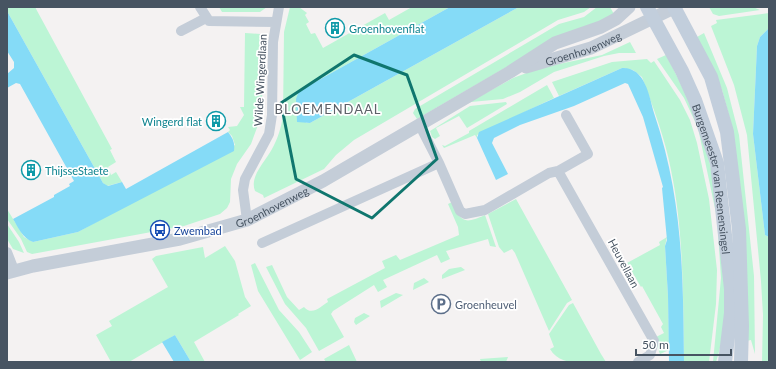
<svg xmlns="http://www.w3.org/2000/svg" width="776" height="369" viewBox="0 0 776 369" font-family="Lato,sans-serif">
	<rect width="100%" height="100%" fill="#f4f2f2"/>
	<!-- green -->
	<path fill="#bcf5d5" d="M7 7H35L112 149 110 150 116 162 108 167 111 175 116 172 122 182 107 186 103 183 7 11Z
		M219 7H267L260 12H222Z
		M290 7H299L307 13 305 15 309 22 306 24 311 34 315 33 323 48 385 13 389 20 412 7H450L299 91 306 123H310L519 7H591L584 12 558 20 354 140 336 155 324 169 264 198 263 195 255 191C249 176 266 161 272 149 278 138 281 128 283 116L284 32Z
		M597 7H610L615 16 524 57 417 119 413 113 415 109 559 24 584 17Z
		M709 7H753L760 10 719 16 713 14Z
		M769 13V28L760 37 757 46 753 134 765 235 769 237V362H762L763 315 761 281 747 135 734 85 711 26 717 23 716 20Z
		M245 33 260 34 263 38 262 114 251 144 237 164 231 179 230 202 227 208 220 214 184 226 32 254 27 252 21 239 7 219V209L24 237 33 242 78 232 235 145 232 136 228 132 230 130 228 127 237 126 244 115 240 107H244Z
		M704 33 727 88 739 135 754 276 755 354 751 340 746 341 730 119 722 90 697 37Z
		M630 42 636 53H619L604 56 554 72 520 92 503 99 471 102 464 105 513 78 540 68 602 55Z
		M666 55C687 93 703 134 713 176 722 238 736 301 716 362H713L721 278 717 218 698 128 684 98 657 59Z
		M647 59 651 63 654 61 680 100 690 120 697 143 709 199 717 270 716 304 709 362H684C683 298 684 233 671 170 665 138 653 107 642 77L633 70 622 68 559 96 552 82 612 62Z
		M547 85 554 98 477 135V138L475 135 444 148 442 145 445 146 469 133V131Z
		M506 102 507 104 467 128 459 116 436 128 440 136 435 139 432 137 430 131 470 106Z
		M516 199 572 300 567 303 549 331 515 253 512 249 504 253 499 247 488 214Z
		M452 202C461 223 465 224 485 215L496 247 490 246 488 239 446 251 450 259 441 263 437 255 383 280 387 287 378 292 374 285 333 311 331 314 344 337 319 351 306 328 285 304 266 267 272 265 287 297 299 310 304 307C312 316 320 307 328 302L327 299 385 268 382 261 396 255 400 260 459 235 458 227 448 204Z
		M7 224 19 242 24 253 13 249 7 239Z
		M667 237 665 246 668 296 669 350 660 354 658 349 656 337 664 333 661 327 663 324 642 286 641 287 627 263 660 245 659 242Z
		M225 246 235 261 245 297 251 306 238 314 239 315 194 342 205 362H191L175 335 129 362H111L96 335 112 326 109 321 168 287 152 259 156 256 203 247 205 258Z
		M255 263 279 310 299 332 312 352 300 360 258 291 251 265Z
		M461 267 465 270 442 279V275L449 269Z
		M424 278 429 282 413 290 414 283Z
		M396 293 403 295 381 308 380 301Z
		M573 303 601 354 606 362C587 362 561 368 550 349L554 347 549 334 569 305Z
		M364 313 370 316 356 325 354 322 355 318Z
		M349 345 357 362H326L324 359Z
		M508 357 506 362H481L480 359Z"/>
	<!-- water -->
	<path fill="#85dbf7" d="M450 7H519L310 123 297 122 296 99 299 91Z
		M7 11 103 183 108 186 122 182 126 189 228 132C233 138 235 143 234 151L78 232 33 242C22 238 18 227 13 219L54 197V195L70 186 69 184 74 181 20 84 16 83 7 88V74L14 68V62L7 51Z
		M769 28V237L765 235 753 134 757 46 760 37Z
		M622 68C645 67 649 95 654 113 683 199 683 273 684 362H669L668 296 665 246 667 240 662 188 663 187 643 117 628 84 625 83 574 106 520 125 494 138 492 143 508 174 496 180 477 138 479 132Z
		M175 335 191 362H174L162 342Z"/>
	<g fill="none" stroke-linecap="round" stroke-linejoin="round">
		<!-- minor -->
		<path stroke="#c4cdd8" stroke-width="10" d="M200 7 209 21 276 22
			M181 31 206 18
			M419 124 439 163 460 211 465 214 485 210 549 173 558 171 588 154 566 115
			M558 171 654 341 650 355 638 362
			M247 220 243 190 245 179 269 134 272 115 273 42 279 7
			M262 243 439 163
			M7 252 14 270"/>
		<!-- tertiary -->
		<g stroke="#c4cdd8" stroke-width="13">
			<path id="s1" d="M526 67 591 48 676 7"/>
			<path id="s2" d="M7 273 33 266 180 239 247 220 323 181 510 72 555 43 601 27 616 19 629 7"/>
		</g>
		<!-- secondary -->
		<g stroke="#c2cedc" stroke-width="14">
			<path id="s3" d="M647 7 682 71 695 100 717 163 731 289V313L725 362"/>
			<path d="M674 7 711 77 727 132 739 229 742 326 741 362"/>
		</g>
	</g>
	<!-- marked area -->
	<path fill="none" stroke="#0f766e" stroke-width="3" stroke-linejoin="round" d="M354 55 407 75 437 159 372 218 296 179 281 103Z"/>
	<!-- icons -->
	<defs>
		<symbol id="building-ring" viewBox="-11 -11 22 22"><circle r="9.5" fill="#fff" stroke="#0f9aa8" stroke-width="1.5"/><path d="M-4-6H4V6H1V3H-1V6H-4ZM-2.5-4.3h1.7v1.8h-1.7ZM.8-4.3h1.7v1.8H.8ZM-2.5-1h1.7V.8h-1.7ZM.8-1h1.7V.8H.8Z" fill="#0f9aa8"/></symbol>
		<symbol id="bus-ring" viewBox="-11 -11 22 22"><circle r="9.5" fill="#fff" stroke="#1a4fb4" stroke-width="1.5"/><path d="M-5-6H5V4H4V6H2V4H-2V6H-4V4H-5ZM-3.5-4V0h7V-4ZM-3.5 1.2v1.5H-2V1.2ZM2 1.2v1.5H3.5V1.2Z" fill="#1a4fb4"/></symbol>
		<symbol id="parking-ring" viewBox="-11 -11 22 22"><circle r="9.5" fill="#fff" stroke="#5c6f8a" stroke-width="1.5"/><path d="M-3.5-5.5H1a3.5 3.5 0 0 1 0 7H-1V5.5H-3.5ZM-1-3.4V-.6H.8a1.4 1.4 0 0 0 0-2.8Z" fill="#5c6f8a"/></symbol>
	</defs>
	<g fill-rule="evenodd">
		<use href="#building-ring" x="324" y="17" width="22" height="22"/>
		<use href="#building-ring" x="205" y="110" width="22" height="22"/>
		<use href="#building-ring" x="20" y="159" width="22" height="22"/>
		<use href="#bus-ring" x="149" y="219" width="22" height="22"/>
		<use href="#parking-ring" x="430" y="293" width="22" height="22"/>
	</g>
	<g text-anchor="middle" dominant-baseline="central" stroke-width="3.5" stroke-linejoin="round" paint-order="stroke">
		<!-- culture labels -->
		<g font-size="11" fill="#0d838f" stroke="#fff" text-anchor="start">
			<text x="349" y="28">Groenhovenflat</text>
			<text x="202" y="121" text-anchor="end">Wingerd flat</text>
			<text x="45" y="170">ThijsseStaete</text>
		</g>
		<!-- street labels -->
		<g font-size="11" fill="#475462" stroke="#fff">
			<text stroke="none"><textPath href="#s1" startOffset="60">Groenhovenweg</textPath></text>
			<text transform="translate(260 80) rotate(-87)">Wilde Wingerdlaan</text>
			<text stroke="none"><textPath href="#s3" startOffset="186">Burgemeester van Reenensingel</textPath></text>
			<text stroke="none"><textPath href="#s2" startOffset="274">Groenhovenweg</textPath></text>
			<text transform="translate(624 263) rotate(62)">Heuvellaan</text>
		</g>
		<!-- transit labels -->
		<g font-size="11" fill="#164399" stroke="#fff" text-anchor="start">
			<text x="174" y="230">Zwembad</text>
		</g>
		<!-- service labels -->
		<g font-size="11" fill="#4e5e75" stroke="#fff" text-anchor="start">
			<text x="455" y="304">Groenheuvel</text>
		</g>
		<!-- quarter labels -->
		<g font-size="13" letter-spacing="1" fill="#5d6168" stroke="#fff">
			<text x="328" y="109">BLOEMENDAAL</text>
		</g>
	</g>
	<!-- border -->
	<rect width="776" height="369" fill="none" stroke="#475462" stroke-width="16"/>
	<!-- scale -->
	<path d="M636 349v6h95v-6" fill="none" stroke="#475462" stroke-width="2"/>
	<text x="642" y="349" font-size="12" fill="#475462" stroke="#ffffff" stroke-width="3" paint-order="stroke">50 m</text>
</svg>
